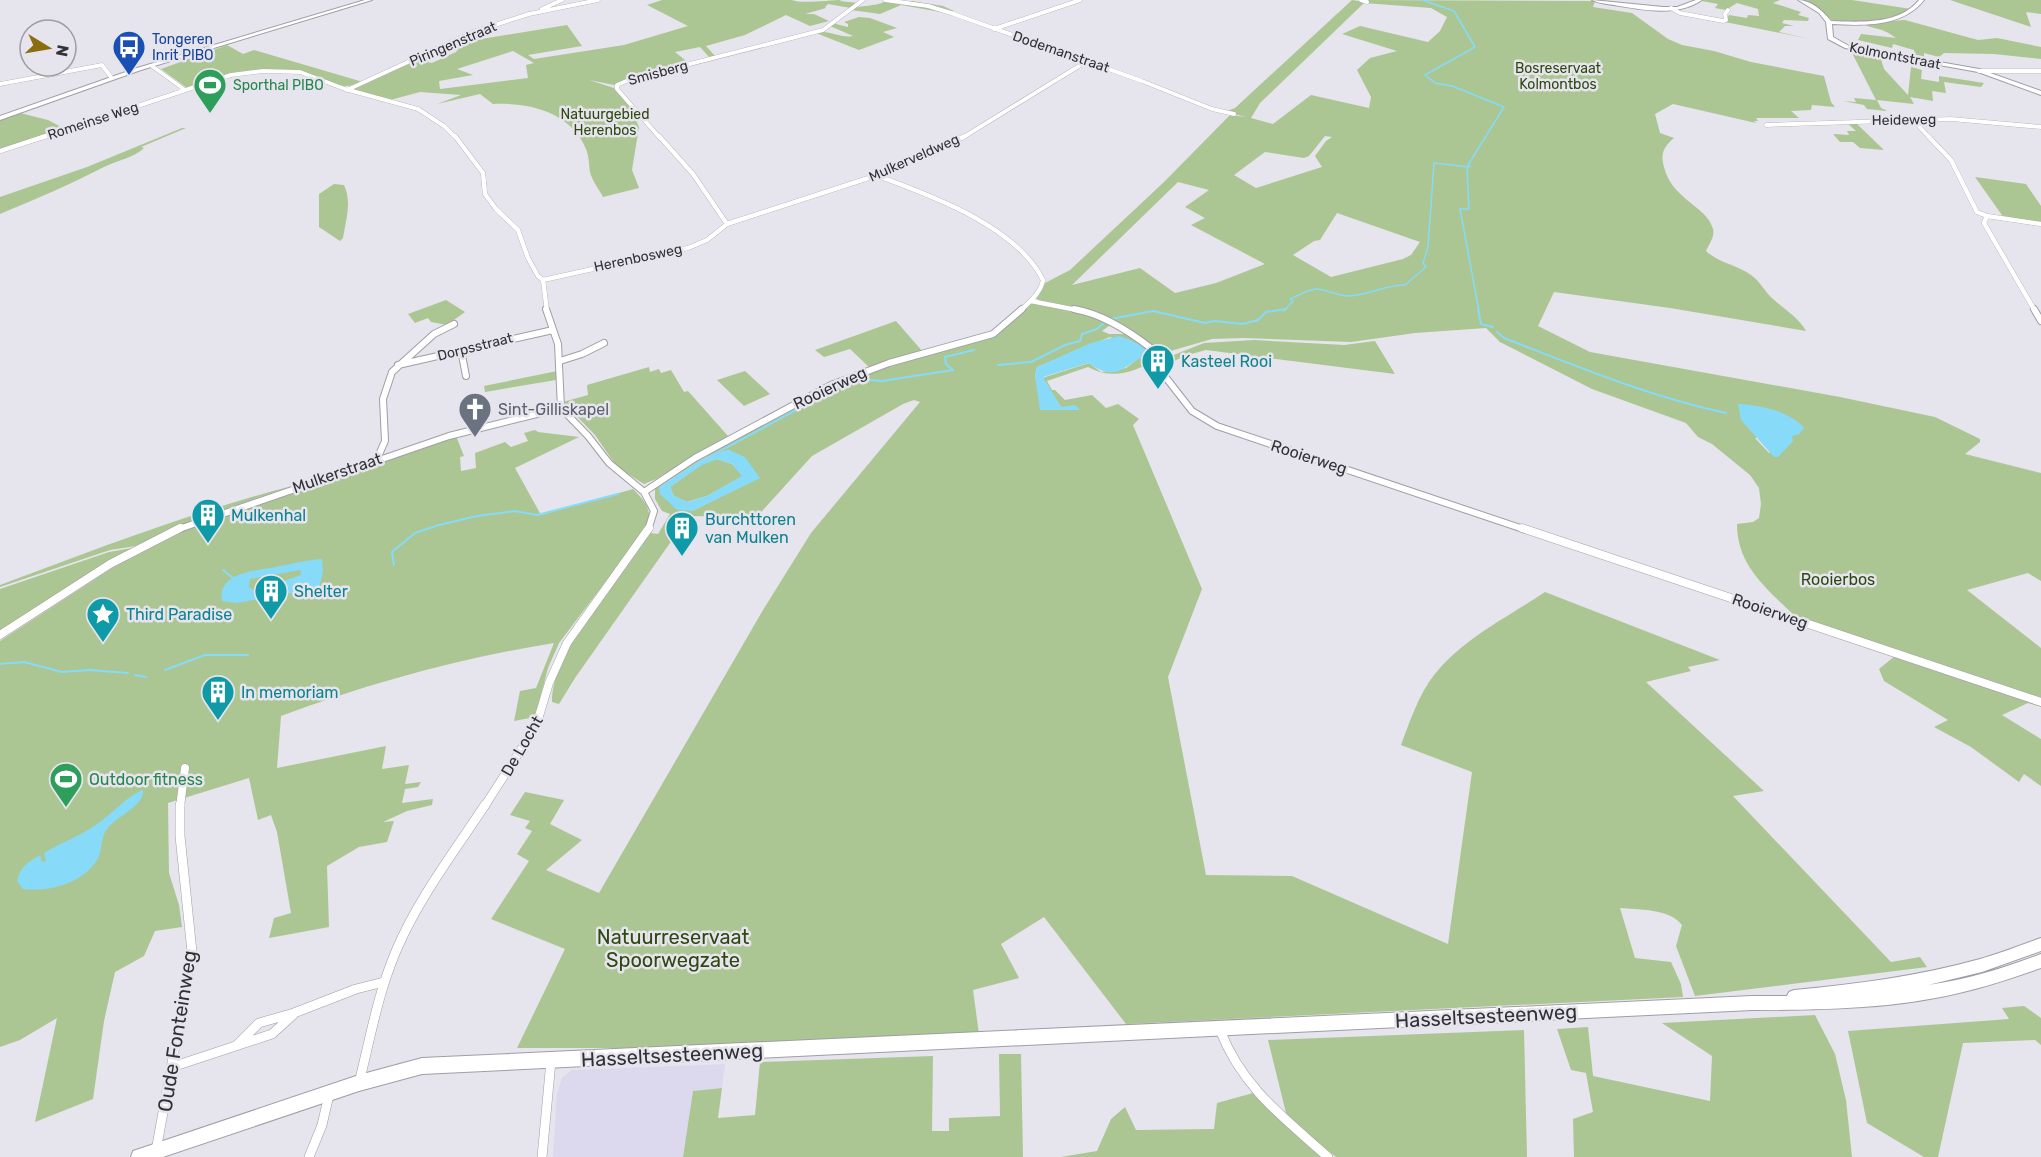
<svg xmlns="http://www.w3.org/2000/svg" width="2041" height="1157" viewBox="0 0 2041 1157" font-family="Rubik,sans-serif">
	<rect width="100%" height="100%" fill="#e6e4ed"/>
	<!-- industrial -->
	<path fill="#dcd9ef" d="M725 1064 722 1088 693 1091 683 1157H553L557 1093 562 1078 572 1070Z"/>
	<!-- green -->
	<path fill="#abc692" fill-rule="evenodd" d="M662 0H792C800 4 831 0 842 0L839 1 858 3 851 8 828 4 825 7 826 8 805 14H814L829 21 810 26 786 15 745 35 706 46 716 57 711 59 700 47 675 52 690 64 614 85 589 80 614 88 629 104 634 116 639 127 632 170 639 188 603 197C599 189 592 181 590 172 589 165 589 156 586 149 571 112 529 102 493 104L480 94 437 104 461 95 420 92 390 100 353 90 355 87 418 60 432 63 456 52 463 42 567 25 582 46 528 55 534 59 624 45 688 26 647 5ZM513 51 534 63 526 65 528 78 440 89 439 81 473 75 457 69Z
		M1352 0 1365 2 1362 0 1595 1 1593 7 1632 13 1668 39 1682 45 1714 51 1751 62 1824 76 1831 102 1835 107 1812 105 1811 110 1791 111 1799 118H1756L1758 121H1754L1756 123 1673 104 1655 114 1660 133 1674 138C1664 146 1660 154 1664 167 1672 200 1707 206 1713 229 1715 237 1709 244 1706 251 1719 263 1737 265 1751 275 1760 281 1765 292 1773 299 1785 310 1798 317 1806 331L1670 308 1554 292 1538 326 1590 352 1840 397 1935 417 1980 439V442L1965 454 2041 473V581L2028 573 1967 590 2041 648V700C1976 678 1911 656 1846 634 1835 631 1803 624 1795 616 1767 589 1737 566 1737 524L1753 522 1759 518 1761 504 1759 488 1750 475 1712 444 1698 437 1686 423 1592 389 1500 342 1486 328 1415 333 1351 342 1244 338 1212 339 1160 354 1096 313 1040 301 1035 298 1045 283 1070 270 1164 182 1230 115 1246 117 1225 112 1235 108ZM1364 3 1431 8 1447 17 1440 31 1428 42 1360 26 1342 34 1397 51 1370 58 1357 70 1371 97 1369 108 1311 95 1273 124 1251 118 1260 103ZM1325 136 1332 137 1326 141 1315 156 1322 167 1256 188 1234 175 1265 152 1304 158 1309 156ZM1178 182 1209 190 1185 207 1205 218 1191 225 1265 264 1216 283 1175 293 1140 268 1072 285ZM1337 213 1420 242 1411 255 1403 259 1331 277 1293 255 1314 241 1320 240ZM1801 430 1799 434H1794L1769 453 1755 438Z
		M1703 0H1780L1773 3 1801 12 1798 15 1809 18 1808 21 1784 20 1782 23 1794 26H1785L1779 32 1810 39 1725 22 1729 15 1747 18 1748 15 1759 16 1758 9 1737 3 1726 10 1715 8 1718 4 1702 1Z
		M1803 0H1852L1911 9 1891 19 1837 22C1829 20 1812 6 1803 0Z
		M1950 0H2041V14L2026 12 2031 27Z
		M886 1 908 3 912 1 943 6 954 11 946 13 901 5 880 14 851 10C860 4 873 8 886 1Z
		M859 17 870 18 897 28 883 32 894 37 859 50 816 33C829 29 840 39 853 36L830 26 832 23 848 27V24L844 22Z
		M1905 20 1978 40 1997 38 2041 47V59L1994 54 1944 53 1939 57 1924 53V61L1915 60 1914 50 1893 44 1892 48 1858 40 1861 34 1896 38C1880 26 1876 31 1861 23Z
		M227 45 243 54 254 50 363 82C333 95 321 72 292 70 256 67 221 76 187 88L161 69Z
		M1850 49 1880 56 1884 69 1908 95 1911 67 1922 70 1921 79 1939 82V76L1984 83 1981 87 1944 82 1946 93 1932 91 1933 101 1910 97 1914 104 1877 100 1881 108 1888 111 1867 109 1864 105 1843 101 1856 102 1854 98 1876 100Z
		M20 113 48 120 67 130 0 150V120Z
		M1847 123H1856L1884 150 1860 148 1853 142H1840L1833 134 1849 135 1847 131H1856Z
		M182 128H186L141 147 144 148C133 158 119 160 106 166 71 184 36 199 0 214V197L87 167Z
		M1975 177 2026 184 2041 206V224L2004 218Z
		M334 184 344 185C352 202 346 220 343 238L340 241 319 227V194Z
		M446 300 465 312 447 325 431 322 428 318 415 323 408 314Z
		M1035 303 1089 313 1110 325 1102 331 1109 334H1127L1154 353 1156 359C1134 373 1111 380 1088 367L1047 381 1052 390H1055L1065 400 1092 395 1106 408 1118 404 1139 419 1133 425 1202 589 1168 677 1206 875 1292 876 1448 944 1472 772 1401 745C1409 724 1416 702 1429 682 1456 642 1506 618 1545 592L1720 660 1688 667 1691 671 1646 682 1764 791 1733 796 1891 962 1920 957 1927 967 1695 996 1676 946 1682 925C1669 908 1639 910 1620 908L1635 958 1671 962 1681 984 1683 997 1126 1024 1044 917 1001 944 1019 978 973 990 979 1034 645 1048H517L565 949 491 919 529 861 517 854 532 831 525 828 530 821 510 815 525 792 564 800 550 824 582 840 546 870 599 893 763 610 811 533 920 402 914 400 903 404 812 456 753 521 742 517 689 516 575 678 559 704 552 702C553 644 618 581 650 533L658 534 670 514 662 511 655 499V489L687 466 852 378 992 336 1030 304ZM1110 337 1149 355 1139 358 1126 368 1101 372 1089 363 1042 378 1061 407 1079 410H1044L1035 376 1037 367ZM729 450 759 478 692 511 659 487 704 458Z
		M896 321 923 352 869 367 850 349 824 357 815 350Z
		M1254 340 1344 345 1375 341 1395 374 1206 350 1184 356 1165 366 1161 360 1204 343Z
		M649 367 650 372 659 369 661 373 671 370 684 392 688 391 728 436 656 479 644 484 617 467 595 435 563 402 588 395 587 385Z
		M557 371 556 380 485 392 484 386Z
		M745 371 770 394 744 406 717 380Z
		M535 430 538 432 579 437 515 468 541 515 633 489C645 501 652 509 648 526L559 643 548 668 535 717 514 721 520 691 536 688 554 643C460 658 370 683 281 716L277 768 386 746 382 769 409 765 405 784 421 782 418 787 405 789 402 803 433 799 432 805 407 811 383 822 394 821 387 842 359 847 327 866 329 927 269 938 274 918 291 913 277 832 271 815 258 820 249 778 168 803 169 873 179 905 182 927 155 931 144 956 115 972 104 1021 93 1099 35 1122 57 1018 20 1040 0 1047V641L138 551 183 529 456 436 464 456 460 457 461 471 476 468 475 453 505 442 511 447 528 441 524 433Z
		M717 459 732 464 743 476 707 496 687 502 674 496 670 487 702 464Z
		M292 486 205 516 136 546 110 550 0 587V585C96 549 192 512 292 486Z
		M132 548 76 581 0 631V589L109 552Z
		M1895 656 2041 704V707L2028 703 2002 715 2041 739V786L2024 774 2019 782 1971 747 1934 727 1948 720 1884 681 1879 669Z
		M2024 1006 2041 1018V1045L2035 1040 1963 1043 1938 1157H1924L1867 1123 1848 1031 2009 1019 2002 1008Z
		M1815 1015 1835 1054 1846 1100 1852 1157H1574L1573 1119 1593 1112 1586 1073 1571 1070 1557 1029 1588 1027 1593 1076 1710 1101 1712 1056 1662 1023Z
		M1524 1030 1527 1157H1336L1287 1117 1268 1040Z
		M999 1054H1021L1023 1157H683L693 1091 722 1088 718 1118 755 1115 760 1062 933 1056 932 1131H949V1118L1000 1116Z
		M1253 1093 1322 1157H1061L1097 1151 1111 1119 1125 1107 1136 1130 1214 1129 1217 1103Z"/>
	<!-- water -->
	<path fill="#87dbf8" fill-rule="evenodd" d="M1119 336C1130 340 1144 344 1149 355 1121 364 1120 384 1088 363L1043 377 1061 407 1075 405 1080 410H1040L1035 376 1037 367 1091 343Z
		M1738 404C1759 405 1790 411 1804 428L1799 434 1792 436 1793 441 1778 457H1774L1741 420Z
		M729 450 745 457 760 478 692 511 677 510 660 494 659 487 704 458ZM717 459 732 464 742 476 707 496 688 502 674 496 670 487 702 465Z
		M322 559 323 572 319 588 237 603 222 601C217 572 257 571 275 567 291 564 306 560 322 559ZM300 570 301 575 255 591 249 587 250 579Z
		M143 790C145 806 115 817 107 829 100 838 103 850 97 860 82 884 49 892 23 889L17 881C20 867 27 863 40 855L42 862 46 861 44 853C60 843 78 837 94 826 109 817 129 794 143 790Z"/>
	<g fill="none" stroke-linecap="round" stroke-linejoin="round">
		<!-- stream-far1 -->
		<path stroke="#87dbf8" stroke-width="1.5" d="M1467 168 1469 209H1460L1479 311
			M1284 311 1293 301 1290 299C1297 296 1309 289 1317 289 1328 290 1338 296 1349 296 1369 295 1385 285 1405 285L1426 267 1423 263 1428 247 1434 163 1470 167 1468 165 1504 107 1452 86 1435 83 1425 75 1475 47 1454 11 1422 0"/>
		<!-- stream -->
		<path stroke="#87dbf8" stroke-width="2" d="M1478 309 1481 324 1493 327
			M1111 319 1153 311 1205 323 1214 321 1243 324 1258 320 1266 312 1286 309
			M1497 332 1504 338C1576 366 1650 397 1726 413
			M998 365 1031 362 1065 345 1080 341 1082 334 1097 329 1104 323
			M711 456 844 384 857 379 882 381 953 370 946 364 945 357 974 350
			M394 565 392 552 415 533 439 525 477 516 515 511 537 515 618 494
			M223 570 233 578
			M0 664 24 662 62 672 89 670 128 673
			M165 670 205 655H248
			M135 675 146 677"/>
		<defs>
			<path id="street-far4" d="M885 0 928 6 951 13 1142 81 1212 109 1234 114
				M1361 0 1367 2
				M1671 8 1680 13 1723 21 1726 20 1725 14 1728 10
				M542 9 562 0
				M994 29 1080 0
				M152 66 185 90
				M1979 71H2041
				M0 84 102 65 111 77
				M347 90 473 32 529 14 598 0
				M1913 120 1930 138
				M1766 125 1951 119 2041 127
				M41 138 231 75 263 71 300 72 345 89 418 109 444 126 456 138
				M660 138 617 89V85L631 79 823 30 863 0
				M962 138 1087 61"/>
			<path id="street-far3" d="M455 136 483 173 485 194 496 209 518 230 528 258 538 276 543 280 547 311
				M659 136 693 174 727 224
				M1928 136 1951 160 1977 212 1987 216 2041 224
				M0 151 46 136
				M878 176C932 196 1016 226 1043 280 1041 293 1029 302 1020 311
				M1987 216 1984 223 2035 311
				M543 280 688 248 707 240 727 224 887 172 965 136
				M1031 301 1082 311"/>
			<path id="street-far2" d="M546 309 558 344 561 408
				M1074 309C1103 314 1129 331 1152 349L1157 353 1160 370 1192 411 1217 426 1526 530
				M2034 309 2041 321
				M461 350 466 376
				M560 361 582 354 604 343
				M398 365 553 330
				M561 408 588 436 609 463 644 492 654 511 648 530
				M377 459 385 441 383 399 392 372 434 334 454 324
				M644 492 695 458 831 385 889 363 993 334 1022 309
				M176 530 449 436 561 408"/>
			<path id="street-far1" d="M1522 528 2041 702
				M0 635 110 564 180 528
				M180 807 185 768
				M484 807 536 726 549 683 567 643 649 528"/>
			<path id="street" d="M1220 1030C1242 1087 1284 1118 1328 1157
				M237 1045 259 1023 294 1013 356 989 384 982
				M172 1067 272 1034 293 1015
				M359 1083C370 1039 378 993 396 951 418 899 454 852 485 805
				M156 1151 192 952 180 836V805
				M309 1157 322 1125 329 1095
				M542 1157 551 1061"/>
			<path id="secondary" d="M1592 0 1663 7H1677L1696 0H1702C1678 17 1642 10 1614 5 1607 4 1598 3 1592 0Z
				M1798 0C1811 0 1823 11 1831 21 1860 22 1899 25 1919 0H1924C1903 27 1864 26 1832 24L1833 37 1849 46 1979 69 2041 91V95L1978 72 1845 48 1828 39 1826 22 1819 13Z"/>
			<path id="primary" d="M365 0H372L141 70 0 120V116L137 68Z
				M2041 938V951L1982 972 1928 985C1967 980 2004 968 2041 954V968C2018 976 1995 984 1971 990 1900 1009 1825 1010 1752 1010L422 1074 359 1091 163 1157H131L133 1151 139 1149 359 1075 422 1058 1752 996H1787L1789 992 1794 990C1857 984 1919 976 1980 959 2001 953 2021 945 2041 938Z"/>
		</defs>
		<!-- street-far4 casing -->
		<use href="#street-far4" stroke="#9f9ea6" stroke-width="4.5"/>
		<!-- street-far3 casing -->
		<use href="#street-far3" stroke="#9f9ea6" stroke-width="5"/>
		<!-- street-far2 casing -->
		<use href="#street-far2" stroke="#9f9ea6" stroke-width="8"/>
		<!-- street-far1 casing -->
		<use href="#street-far1" stroke="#9f9ea6" stroke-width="9"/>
		<!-- street casing -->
		<use href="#street" stroke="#9f9ea6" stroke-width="10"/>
		<!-- secondary casing -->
		<use href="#secondary" stroke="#9f9ea6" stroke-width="2"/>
		<!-- primary casing -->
		<use href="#primary" stroke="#9f9ea6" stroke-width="2"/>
		<!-- street-far4 -->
		<use href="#street-far4" stroke="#fff" stroke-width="4"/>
		<!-- street-far3 -->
		<use href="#street-far3" stroke="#fff" stroke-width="4.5"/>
		<!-- street-far2 -->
		<use href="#street-far2" stroke="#fff" stroke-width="6"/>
		<!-- street-far1 -->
		<use href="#street-far1" stroke="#fff" stroke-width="8"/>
		<!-- street -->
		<use href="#street" stroke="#fff" stroke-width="9"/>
		<!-- secondary -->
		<use href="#secondary" fill="#fff" fill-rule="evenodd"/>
		<!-- primary -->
		<use href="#primary" fill="#fff" fill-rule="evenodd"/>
	</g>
	<!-- icons -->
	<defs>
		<symbol id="bus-pin" viewBox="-11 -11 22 30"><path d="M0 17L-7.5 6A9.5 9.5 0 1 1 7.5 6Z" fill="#1a4fb4" stroke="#e6e4ed"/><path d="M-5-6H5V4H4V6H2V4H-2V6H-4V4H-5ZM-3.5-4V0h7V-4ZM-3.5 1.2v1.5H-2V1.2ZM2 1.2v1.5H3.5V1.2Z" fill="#fff"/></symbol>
		<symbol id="stadium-pin" viewBox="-11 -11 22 30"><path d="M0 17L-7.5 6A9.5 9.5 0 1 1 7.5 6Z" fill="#2e9e5b" stroke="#e6e4ed"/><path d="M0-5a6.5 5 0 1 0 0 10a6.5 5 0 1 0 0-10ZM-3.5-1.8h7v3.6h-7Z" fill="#fff"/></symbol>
		<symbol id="building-pin" viewBox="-11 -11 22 30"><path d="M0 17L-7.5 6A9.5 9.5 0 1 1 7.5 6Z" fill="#0f9aa8" stroke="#e6e4ed"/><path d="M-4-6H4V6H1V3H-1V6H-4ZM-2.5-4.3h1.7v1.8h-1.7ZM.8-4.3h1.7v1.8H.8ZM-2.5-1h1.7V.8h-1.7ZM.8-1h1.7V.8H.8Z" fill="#fff"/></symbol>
		<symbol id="church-pin" viewBox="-11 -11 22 30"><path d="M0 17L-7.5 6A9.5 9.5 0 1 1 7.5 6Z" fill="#6b7280" stroke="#e6e4ed"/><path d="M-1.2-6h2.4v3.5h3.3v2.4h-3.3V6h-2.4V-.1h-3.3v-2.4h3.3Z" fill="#fff"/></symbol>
		<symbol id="sight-pin" viewBox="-11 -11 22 30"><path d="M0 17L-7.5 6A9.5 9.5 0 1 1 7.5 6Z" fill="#0f9aa8" stroke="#e6e4ed"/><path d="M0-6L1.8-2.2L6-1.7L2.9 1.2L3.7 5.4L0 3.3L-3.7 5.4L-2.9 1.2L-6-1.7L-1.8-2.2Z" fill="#fff"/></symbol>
	</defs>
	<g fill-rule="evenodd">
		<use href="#bus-pin" x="110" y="28" width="38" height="52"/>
		<use href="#stadium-pin" x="191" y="66" width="38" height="52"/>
		<use href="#building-pin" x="1139" y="342" width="38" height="52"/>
		<use href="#church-pin" x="456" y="390" width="38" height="52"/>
		<use href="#building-pin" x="189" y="496" width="38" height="52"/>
		<use href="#building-pin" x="663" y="509" width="38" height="52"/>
		<use href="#building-pin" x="252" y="572" width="38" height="52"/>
		<use href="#sight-pin" x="84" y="595" width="38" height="52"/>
		<use href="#building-pin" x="199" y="673" width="38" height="52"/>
		<use href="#stadium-pin" x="47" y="760" width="38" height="52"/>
	</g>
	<g text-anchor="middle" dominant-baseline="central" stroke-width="5" stroke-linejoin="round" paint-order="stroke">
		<!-- far-transit labels -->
		<g font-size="14" fill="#164399" stroke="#e6e4ed" text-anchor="start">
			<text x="152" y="39">Tongeren<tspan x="152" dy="16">Inrit PIBO</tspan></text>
		</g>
		<!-- far-street labels -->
		<g font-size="14" fill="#323135" stroke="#e6e4ed">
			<text transform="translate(453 44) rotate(-23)">Piringenstraat</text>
			<text transform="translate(1061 52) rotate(19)">Dodemanstraat</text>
			<text transform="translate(1895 56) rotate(11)">Kolmontstraat</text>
			<text transform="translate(658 73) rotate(-15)">Smisberg</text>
			<text transform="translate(1904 120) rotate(-1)">Heideweg</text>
			<text transform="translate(93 121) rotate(-18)">Romeinse Weg</text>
			<text transform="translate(914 158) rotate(-24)">Mulkerveldweg</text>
			<text transform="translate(638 258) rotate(-12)">Herenbosweg</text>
			<text transform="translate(475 347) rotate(-14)">Dorpsstraat</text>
		</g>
		<!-- far-park labels -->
		<g font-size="14" fill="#304810" stroke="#e6e4ed">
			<text x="1558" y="68">Bosreservaat<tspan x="1558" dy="16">Kolmontbos</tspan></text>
			<text x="605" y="114">Natuurgebied<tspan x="605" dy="16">Herenbos</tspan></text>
		</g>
		<!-- far-leisure labels -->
		<g font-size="14" fill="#27864d" stroke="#e6e4ed" text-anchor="start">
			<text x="233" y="85">Sporthal PIBO</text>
		</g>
		<!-- culture labels -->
		<g font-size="16" fill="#0d838f" stroke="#e6e4ed" text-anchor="start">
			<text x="1181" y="361">Kasteel Rooi</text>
			<text x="231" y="515">Mulkenhal</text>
			<text x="705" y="519">Burchttoren<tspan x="705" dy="18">van Mulken</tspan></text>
			<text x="294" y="591">Shelter</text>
			<text x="126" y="614">Third Paradise</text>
			<text x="241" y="692">In memoriam</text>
		</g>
		<!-- street labels -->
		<g font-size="16" fill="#323135" stroke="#e6e4ed">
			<text transform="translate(830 388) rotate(-25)">Rooierweg</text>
			<text transform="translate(1309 457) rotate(18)">Rooierweg</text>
			<text transform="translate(337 473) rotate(-19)">Mulkerstraat</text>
			<text transform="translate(1770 611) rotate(19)">Rooierweg</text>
			<text transform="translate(522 746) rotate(-60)">De Locht</text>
		</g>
		<!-- worship labels -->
		<g font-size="16" fill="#5b616d" stroke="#e6e4ed" text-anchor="start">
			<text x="498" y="409">Sint-Gilliskapel</text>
		</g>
		<!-- park labels -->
		<g font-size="16" fill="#304810" stroke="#e6e4ed">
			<text x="1838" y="579">Rooierbos</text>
		</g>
		<!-- leisure labels -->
		<g font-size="16" fill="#27864d" stroke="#e6e4ed" text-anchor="start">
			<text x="89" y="779">Outdoor fitness</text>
		</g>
		<!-- near-park labels -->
		<g font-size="20" fill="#304810" stroke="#e6e4ed">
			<text x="673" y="937">Natuurreservaat<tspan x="673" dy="23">Spoorwegzate</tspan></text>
		</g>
		<!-- near-street labels -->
		<g font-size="20" fill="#323135" stroke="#e6e4ed">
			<text transform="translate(1486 1016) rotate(-3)">Hasseltsesteenweg</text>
			<text transform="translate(177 1031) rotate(-81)">Oude Fonteinweg</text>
			<text transform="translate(672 1055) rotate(-3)">Hasseltsesteenweg</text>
		</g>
	</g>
	<!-- north arrow -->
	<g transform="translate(48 48) rotate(101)"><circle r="28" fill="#e6e4ed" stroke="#9e9ca3" stroke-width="1.5"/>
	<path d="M0-4.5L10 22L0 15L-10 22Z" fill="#8b6d0e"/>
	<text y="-9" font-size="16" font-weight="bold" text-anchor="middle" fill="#323135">N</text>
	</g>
</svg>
